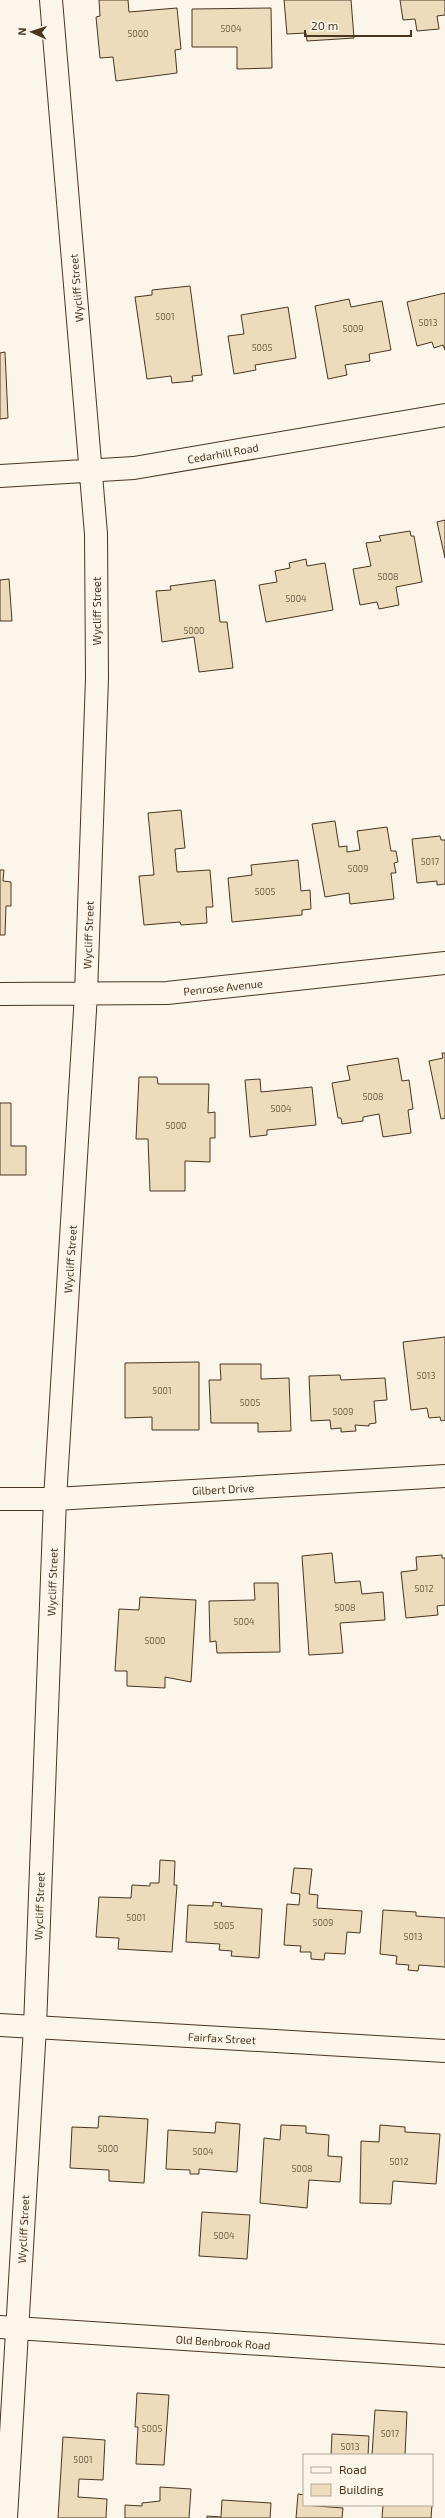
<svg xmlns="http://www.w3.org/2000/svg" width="445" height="2518" viewBox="0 0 445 2518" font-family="'Exo 2',sans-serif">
	<rect width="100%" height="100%" fill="#fbf6e9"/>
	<!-- building -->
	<path fill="#ecdcbc" stroke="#4a3520" d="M99 0H128L129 12 177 8 181 49 175 50 177 73 116 81 113 57 100 58 96 17 100 16Z
		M284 0H351L354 38 307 41 306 33 287 34Z
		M400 0H445V15L437 16 439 29 417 31 415 19 403 20Z
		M271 8 272 68 237 69V47H192V9Z
		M190 286 202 375 192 376 193 381 172 383 171 376 147 379 135 297 152 295V290Z
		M445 293V350L443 345 434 348 432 342 417 346 407 302Z
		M349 299 351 307 382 301 391 350 369 354 370 361 345 365 347 375 328 379 315 306Z
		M288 307 296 358 255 365 256 370 234 374 228 336 244 334 241 315Z
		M5 352 8 418 0 419V353Z
		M445 520V558L437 522Z
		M410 531 411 536H414L422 582 396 587 399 605 379 609 377 602 360 605 353 569 371 566 366 543 381 541 379 536Z
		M306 559 307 566 325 563 333 610 266 622 259 585 277 582 275 571 290 568 289 563Z
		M9 579 12 621H0V580Z
		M215 580 220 622H227L233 668 199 672 194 637 162 642 156 591 171 590 170 586Z
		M181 810 185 848 175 849 177 872 210 870 213 907H206L207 923 181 925 180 922 144 925 139 876 154 875 148 813Z
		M335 821 339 847 347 846V852L360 850 357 831 387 827 391 851H396L398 862 394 863 396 873H391L394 899 350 904 349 893 325 897 312 824Z
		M440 836 441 840H445V884L437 885V881L417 883 412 839Z
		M298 860 301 891 310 890 311 909 302 910V915L232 922 228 878 252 875 251 865Z
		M0 870H4L3 881 11 882V906H6L5 935H0Z
		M442 1053H445V1118L441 1119 429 1061 443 1058Z
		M398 1058 402 1081 409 1080 413 1109 408 1110 411 1133 383 1137 379 1114 363 1117V1121L342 1124 341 1118H338L332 1083 350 1080 347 1066Z
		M139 1077H157L158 1084H209L208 1113 215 1112V1138H210V1162L185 1161V1191H150L148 1139H136Z
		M260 1079 261 1092 312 1087 316 1125 267 1130V1135L250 1137 245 1080Z
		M0 1103H11V1146H26V1175H0Z
		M445 1337V1420L441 1421 440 1417 429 1418 427 1408 411 1410 403 1342Z
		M199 1362V1430H152V1417L125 1418V1363Z
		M220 1364H261V1379L289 1378 291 1431 258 1432V1423H211L209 1380H221Z
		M340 1375 341 1380 385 1378 387 1400 374 1401 376 1423 369 1424V1426L355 1425 356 1431 341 1432V1428L331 1429 330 1420 311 1421 309 1376Z
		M332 1553 335 1583 360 1581 362 1594 383 1592 385 1620 340 1623 343 1653 309 1655 302 1556Z
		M442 1555V1558H445V1605L437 1606 438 1615 406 1618 401 1572 417 1570 416 1557Z
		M254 1583H278L280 1652 217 1653 216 1641 210 1642 209 1601 255 1600Z
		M140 1597 196 1600 191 1682 165 1677V1688L127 1686V1671H115L119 1609 139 1610Z
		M160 1860 175 1861 174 1885H177L172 1952 118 1949 119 1938 96 1937 99 1897 131 1898 132 1885 150 1886V1883H159Z
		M294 1868 312 1869 309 1894 318 1895 317 1908 362 1911 360 1933 347 1932 345 1954 325 1953 324 1960 311 1959V1952H300L301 1946 284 1945 287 1904 299 1905 300 1894 291 1893Z
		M213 1902 222 1903 221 1906 262 1909 259 1958 231 1956 232 1951 219 1950 220 1944 186 1942 188 1905 213 1906Z
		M383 1910 416 1912V1916L445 1918V1967L419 1965 418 1971 408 1970 409 1965 396 1964 397 1956 380 1954Z
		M99 2116 148 2119 144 2183 109 2181V2170L70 2168 72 2127 98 2128Z
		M216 2122 240 2124 237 2172 199 2169V2174H190V2170L166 2169 168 2130 215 2133Z
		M281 2125 306 2126V2133L329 2135 328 2156 342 2157 340 2182 309 2180 307 2208 260 2203 264 2138 280 2140Z
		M380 2125 405 2127V2132L440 2134 436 2184 393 2181 391 2204 360 2203 361 2141 379 2142Z
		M202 2212 250 2215 247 2259 199 2256Z
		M137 2393 169 2395 164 2465 136 2464 138 2427H135Z
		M375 2410 407 2412 405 2455H372Z
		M332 2434 369 2436 368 2455H331Z
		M63 2437 105 2440 103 2480 79 2479 78 2497 107 2499 106 2518H58Z
		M160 2487 191 2489 189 2518H125V2505L142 2506V2503L160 2501Z
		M298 2494 304 2495V2505L343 2508 342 2518H296Z
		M222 2500 271 2503 270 2518H207V2516L221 2517Z
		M383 2505H432L431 2518H382Z"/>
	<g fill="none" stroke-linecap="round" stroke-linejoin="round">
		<defs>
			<path id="minor" d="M0 476 134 468 445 415
				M0 994 167 993 445 963
				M0 1499H55L445 1476
				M0 2025 445 2051
				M6 2518 35 2027 55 1499 86 994 97 678 96 534 51 0"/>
			<path id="tertiary" d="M0 2327 445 2356"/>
		</defs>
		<!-- minor casing -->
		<use href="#minor" stroke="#4a3520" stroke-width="24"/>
		<!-- tertiary casing -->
		<use href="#tertiary" stroke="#4a3520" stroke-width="24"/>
		<!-- minor -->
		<use href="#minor" stroke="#fbf6e9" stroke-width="22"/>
		<!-- tertiary -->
		<use href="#tertiary" stroke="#fbf6e9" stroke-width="22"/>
	</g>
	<g text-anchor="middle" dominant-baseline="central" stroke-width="3" stroke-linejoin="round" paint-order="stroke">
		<!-- number labels -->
		<g font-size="9" fill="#725f47">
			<text x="231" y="28">5004</text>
			<text x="138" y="33">5000</text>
			<text x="165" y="316">5001</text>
			<text x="428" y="322">5013</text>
			<text x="353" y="328">5009</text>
			<text x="262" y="347">5005</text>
			<text x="388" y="576">5008</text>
			<text x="296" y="598">5004</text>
			<text x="194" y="630">5000</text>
			<text x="430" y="861">5017</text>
			<text x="358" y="868">5009</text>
			<text x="265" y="891">5005</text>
			<text x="373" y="1096">5008</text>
			<text x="281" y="1108">5004</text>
			<text x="176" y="1125">5000</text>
			<text x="426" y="1375">5013</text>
			<text x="162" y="1390">5001</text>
			<text x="250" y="1402">5005</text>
			<text x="343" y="1411">5009</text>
			<text x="424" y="1588">5012</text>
			<text x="345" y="1607">5008</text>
			<text x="244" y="1621">5004</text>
			<text x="155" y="1640">5000</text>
			<text x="136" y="1917">5001</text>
			<text x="323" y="1922">5009</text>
			<text x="224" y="1925">5005</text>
			<text x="413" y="1936">5013</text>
			<text x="108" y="2148">5000</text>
			<text x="203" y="2151">5004</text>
			<text x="399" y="2161">5012</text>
			<text x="302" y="2168">5008</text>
			<text x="224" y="2235">5004</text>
			<text x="152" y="2428">5005</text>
			<text x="390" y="2433">5017</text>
			<text x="350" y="2446">5013</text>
			<text x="83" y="2459">5001</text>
		</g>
		<!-- street labels -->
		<g font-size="11" fill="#4a3520" stroke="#fbf6e9">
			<text transform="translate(76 288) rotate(-95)">Wycliff Street</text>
			<text transform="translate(223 453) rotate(-10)">Cedarhill Road</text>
			<text transform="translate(96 611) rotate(-90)">Wycliff Street</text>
			<text transform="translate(88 935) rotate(-88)">Wycliff Street</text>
			<text transform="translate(223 987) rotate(-6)">Penrose Avenue</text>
			<text transform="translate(70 1259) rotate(-86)">Wycliff Street</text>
			<text transform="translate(223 1489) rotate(-3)">Gilbert Drive</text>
			<text transform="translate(52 1582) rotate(-88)">Wycliff Street</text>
			<text transform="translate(39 1906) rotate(-88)">Wycliff Street</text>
			<text transform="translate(222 2038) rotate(3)">Fairfax Street</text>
			<text transform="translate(23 2229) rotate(-87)">Wycliff Street</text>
			<text transform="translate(223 2342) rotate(4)">Old Benbrook Road</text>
		</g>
	</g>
	<!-- legend -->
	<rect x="303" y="2454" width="130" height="52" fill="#fbf6e9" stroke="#b4a999"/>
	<rect x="311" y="2467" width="20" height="6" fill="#fbf6e9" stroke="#b4a999"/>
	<text x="339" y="2474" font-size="12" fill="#4a3520">Road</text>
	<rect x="311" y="2484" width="20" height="12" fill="#ecdcbc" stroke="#b4a999"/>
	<text x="339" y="2494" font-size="12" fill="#4a3520">Building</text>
	<!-- north arrow -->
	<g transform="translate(32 32) rotate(273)" stroke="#fbf6e9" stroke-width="3" paint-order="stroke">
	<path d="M0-3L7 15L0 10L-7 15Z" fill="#4a3520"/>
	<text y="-6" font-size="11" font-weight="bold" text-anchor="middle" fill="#4a3520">N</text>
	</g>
	<!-- scale -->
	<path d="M305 30v6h106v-6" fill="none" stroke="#4a3520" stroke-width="2"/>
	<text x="311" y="30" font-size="12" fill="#4a3520" stroke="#fbf6e9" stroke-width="3" paint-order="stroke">20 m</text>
</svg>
